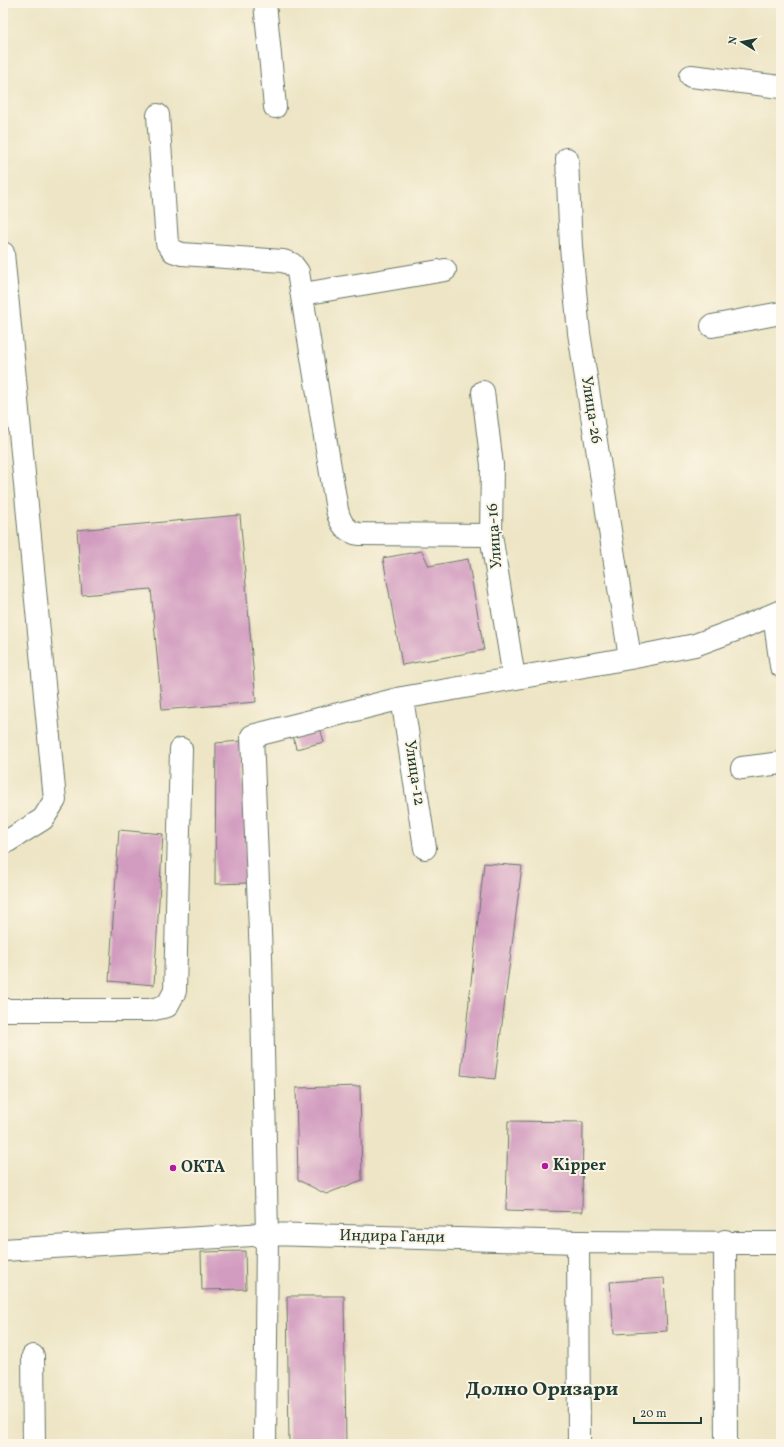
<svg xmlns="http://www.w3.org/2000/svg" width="784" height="1447" viewBox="0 0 784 1447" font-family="Vollkorn,serif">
	<rect width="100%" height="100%" fill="#fcf5e5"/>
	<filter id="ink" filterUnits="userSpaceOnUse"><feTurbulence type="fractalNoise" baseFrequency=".025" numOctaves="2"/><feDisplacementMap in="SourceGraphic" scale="8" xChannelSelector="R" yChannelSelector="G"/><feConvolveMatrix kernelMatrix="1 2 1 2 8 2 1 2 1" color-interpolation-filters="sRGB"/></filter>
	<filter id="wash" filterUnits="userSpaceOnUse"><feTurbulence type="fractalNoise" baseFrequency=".012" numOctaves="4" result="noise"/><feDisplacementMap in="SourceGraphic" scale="16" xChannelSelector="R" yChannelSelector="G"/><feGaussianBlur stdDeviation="0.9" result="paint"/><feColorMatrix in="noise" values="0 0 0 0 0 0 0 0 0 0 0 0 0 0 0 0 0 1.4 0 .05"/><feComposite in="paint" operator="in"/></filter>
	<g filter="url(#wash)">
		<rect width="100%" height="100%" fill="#ede5c5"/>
		<g id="blocks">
			<!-- building -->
			<path fill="#d29bc0" d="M240 515 256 702 162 710 151 589 82 595 77 530Z
				M422 551 429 566 468 559 484 650 402 665 383 558Z
				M319 724 324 742 296 749 292 730Z
				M241 741 248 883 215 884 216 743Z
				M119 830 163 834 154 985 109 981Z
				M484 863 522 866 495 1079 461 1075Z
				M360 1086 362 1180 326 1194 298 1180 296 1088Z
				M508 1121 583 1122 582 1212 506 1210Z
				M245 1251 246 1289 202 1290 201 1252Z
				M664 1278 667 1331 614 1334 610 1282Z
				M287 1296H344L346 1444H289Z"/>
		</g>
	</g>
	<g filter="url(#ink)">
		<use href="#blocks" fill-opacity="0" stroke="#677867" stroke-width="1"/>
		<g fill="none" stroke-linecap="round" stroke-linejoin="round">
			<defs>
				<path id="minor" d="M265 3 275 107
					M691 76 781 87
					M158 115 167 243 173 251 182 254 283 261 292 264 298 272 337 510C340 523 346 532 359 534L491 535
					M567 159 571 247 579 333 630 658
					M3 253 55 800 43 819 3 844
					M303 294 445 270
					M712 326 781 313
					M483 392 492 465 491 535 514 678
					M774 615 781 666
					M402 698 425 848
					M742 768 781 763
					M3 1010H150L167 1006 175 991 181 749
					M725 1241 726 1444
					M578 1242 579 1444
					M3 1250 267 1234 578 1242 781 1243
					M33 1356 34 1444
					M265 1444 267 1234 261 957 252 736 402 698 630 658 695 645 741 628 781 611"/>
			</defs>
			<!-- minor casing -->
			<use href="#minor" stroke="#677867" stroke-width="24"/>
			<!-- minor -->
			<use href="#minor" stroke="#fff" stroke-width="22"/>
		</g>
	</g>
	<!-- markers -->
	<g fill="#b5179e" stroke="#fcf5e5" stroke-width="1.5">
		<circle cx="545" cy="1166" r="4"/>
		<circle cx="173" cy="1168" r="4"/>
	</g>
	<g text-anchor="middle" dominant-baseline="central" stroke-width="4" stroke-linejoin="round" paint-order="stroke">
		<!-- street labels -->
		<g font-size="16" fill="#1f3d34" stroke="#fcf5e5">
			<text transform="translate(591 410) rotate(81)">Улица-26</text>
			<text transform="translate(495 536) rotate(-94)">Улица-16</text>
			<text transform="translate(414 773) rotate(81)">Улица-12</text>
			<text transform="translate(392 1237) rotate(1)">Индира Ганди</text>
		</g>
		<!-- poi labels -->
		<g font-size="16" font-weight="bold" fill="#1f3d34" stroke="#fcf5e5" text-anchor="start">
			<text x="553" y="1166">Kipper</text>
			<text x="181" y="1168">ОКТА</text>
		</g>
		<!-- district labels -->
		<g font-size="20" font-weight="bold" fill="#1f3d34" stroke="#fcf5e5">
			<text x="542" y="1390">Долно Оризари</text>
		</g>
	</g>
	<!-- margin -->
	<rect width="784" height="1447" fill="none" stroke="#fcf5e5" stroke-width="16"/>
	<!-- north arrow -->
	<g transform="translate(742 42) rotate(280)" stroke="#fcf5e5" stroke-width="3" paint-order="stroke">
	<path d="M0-3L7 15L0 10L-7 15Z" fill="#1f3d34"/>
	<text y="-6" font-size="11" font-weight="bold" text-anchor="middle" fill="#1f3d34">N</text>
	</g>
	<!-- scale -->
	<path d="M634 1417v6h67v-6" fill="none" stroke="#1f3d34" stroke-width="2"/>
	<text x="640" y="1417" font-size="12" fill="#1f3d34" stroke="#fcf5e5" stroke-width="3" paint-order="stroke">20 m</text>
</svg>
